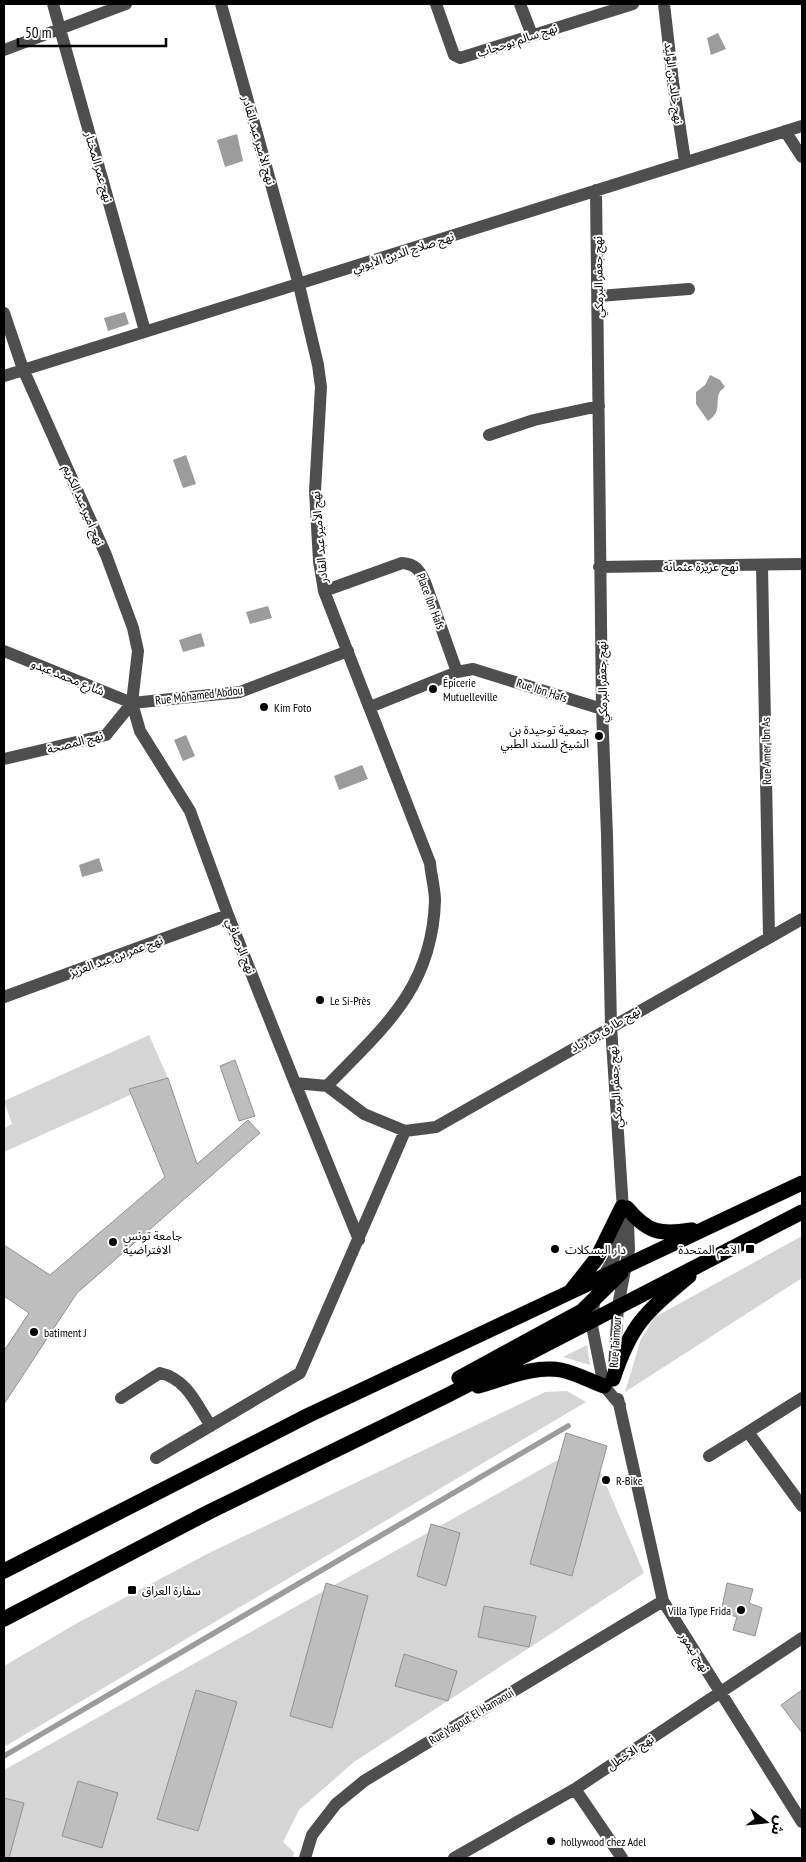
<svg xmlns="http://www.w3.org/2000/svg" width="806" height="1862" viewBox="0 0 806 1862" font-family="'PT Sans Narrow','Noto Sans Arabic',sans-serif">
	<rect width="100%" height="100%" fill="#fff"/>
	<!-- green -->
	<path fill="#d5d5d5" d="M149 1035 168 1078 4 1152V1128L12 1124 4 1101Z
		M802 1236V1278L625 1392 641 1339 655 1317Z
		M587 1345 590 1365 563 1357Z
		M567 1391 586 1402 4 1747V1666L79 1622 209 1553 545 1392Z
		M588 1443 644 1573 354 1762 299 1810 283 1842 294 1852 293 1858H4V1770Z"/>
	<!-- water -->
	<path fill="#9c9c9c" d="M718 33 726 49 711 55 707 38Z
		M237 134 243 161 225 167 217 140Z
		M125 312 129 324 108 331 104 318Z
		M710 375 720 380 725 387C710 397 726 409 708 421L696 404V392L705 385Z
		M186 455 196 484 183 488 173 460Z
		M268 606 272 618 250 624 246 612Z
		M201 633 205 646 183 652 179 640Z
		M186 735 195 756 183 761 174 740Z
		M362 765 368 779 339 790 334 776Z
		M99 858 103 871 82 877 79 865Z"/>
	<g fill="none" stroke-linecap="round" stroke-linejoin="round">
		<!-- stream -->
		<path stroke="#9c9c9c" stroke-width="5.5" d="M4 1756 568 1426"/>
	</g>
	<!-- building -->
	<path fill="#bebebe" stroke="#929292" d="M235 1060 255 1116 239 1121 220 1066Z
		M168 1078 197 1164 248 1120 260 1133 77 1293 4 1404V1351L29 1313 4 1296V1245L50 1275 165 1177 129 1089Z
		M566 1433 607 1446 572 1576 530 1564Z
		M431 1524 460 1533 446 1586 417 1576Z
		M326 1583 368 1596 332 1728 290 1716Z
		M727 1583 753 1589 749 1603 762 1608 755 1636 733 1630 737 1617 721 1612Z
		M484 1606 536 1616 529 1647 478 1637Z
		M404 1654 457 1671 448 1701 395 1686Z
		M196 1690 237 1702 198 1831 157 1819Z
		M802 1690V1733L781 1705Z
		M78 1781 118 1793 102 1848 62 1836Z
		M4 1798 24 1803 9 1858H4Z"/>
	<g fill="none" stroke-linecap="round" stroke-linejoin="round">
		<defs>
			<path id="highway" d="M627 1208C648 1233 660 1235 692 1230
				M571 1291 597 1258 622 1207
				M459 1378 582 1311 621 1273
				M613 1379C631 1324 646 1312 689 1276
				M478 1386C504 1379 534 1365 561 1370 576 1373 590 1381 604 1386
				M4 1571 309 1415 802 1183
				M4 1619 209 1512 448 1395 802 1212"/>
		</defs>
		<!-- highway casing -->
		<use href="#highway" stroke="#dbdbdb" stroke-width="16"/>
		<!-- minor -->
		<path stroke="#4e4e4e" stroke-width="12" d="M53 4 145 331
			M221 4 299 285 318 365 321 387 315 491 319 561 324 591 430 863C431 875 435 889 435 901 432 989 383 1028 327 1086
			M436 4 454 55 460 58 633 4
			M520 4 532 35
			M664 4 673 82 685 161
			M4 50 126 4
			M785 131 802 157
			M596 190 602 709 607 835 611 1026 624 1225 613 1260 602 1278 595 1298 591 1321 604 1386 620 1405
			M599 296 689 289
			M4 313 23 369 106 555 133 628 138 651 132 703 140 731 190 811 228 915 295 1083 327 1086 364 1114 405 1131
			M4 376 802 126
			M489 435 534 420 599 406
			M762 566 769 936
			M599 567 802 564
			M324 591 402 563C415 564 419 569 425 582L457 672
			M4 651 132 703 240 692 348 651
			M370 707 457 672 473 669 602 709
			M4 759 106 735 132 703
			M4 997 228 915
			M295 1083 359 1240
			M405 1131 436 1127 802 919
			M614 1369 618 1306 629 1249 628 1223
			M121 1398 160 1373C187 1379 196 1404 211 1426
			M802 1398 748 1432 802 1506
			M618 1399 663 1601 802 1822
			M709 1456 748 1432
			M156 1458 300 1373 405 1131
			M575 1789 622 1858
			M305 1858 312 1835 336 1804 364 1781 663 1601
			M454 1858 575 1789 802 1638"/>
		<!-- highway -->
		<use href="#highway" stroke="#000" stroke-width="15"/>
	</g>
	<!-- markers -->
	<g fill="#000" stroke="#fff" stroke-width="2">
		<circle cx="433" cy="689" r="5"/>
		<circle cx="264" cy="707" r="5"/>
		<circle cx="599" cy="736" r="5"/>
		<circle cx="320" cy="1000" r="5"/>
		<circle cx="113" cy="1242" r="5"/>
		<circle cx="555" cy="1249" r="5"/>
		<rect x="745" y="1244" width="10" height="10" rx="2.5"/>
		<circle cx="34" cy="1332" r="5"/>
		<circle cx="606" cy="1480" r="5"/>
		<rect x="127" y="1585" width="10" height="10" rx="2.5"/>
		<circle cx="741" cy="1610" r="5"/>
		<circle cx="551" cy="1841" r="5"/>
	</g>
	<g text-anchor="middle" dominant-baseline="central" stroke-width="4" stroke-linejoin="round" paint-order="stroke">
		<!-- street labels -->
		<g font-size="12" fill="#000" stroke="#fff">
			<text transform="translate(517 40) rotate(-18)">نهج سالم بوحجاب</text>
			<text transform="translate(674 83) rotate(83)">نهج خالد بن الوليد</text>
			<text transform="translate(259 140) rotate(74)">نهج الأمير عبد القادر</text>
			<text transform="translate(99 167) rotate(74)">نهج عمر المختار</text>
			<text transform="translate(403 252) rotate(-18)">نهج صلاح الدين الأيوبي</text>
			<text transform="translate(598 277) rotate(-91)">نهج جعفر البرمكي</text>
			<text transform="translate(84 505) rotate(67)">نهج امير عبد الكريم</text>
			<text transform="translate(319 537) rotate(-95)">نهج الأمير عبد القادر</text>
			<text x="701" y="566">نهج عزيزة عثمانة</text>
			<text transform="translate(431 601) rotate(69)">Place Ibn Hafs</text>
			<text transform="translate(68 677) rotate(22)">شارع محمد عبدو</text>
			<text transform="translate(602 682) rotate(-91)">نهج جعفر البرمكي</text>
			<text transform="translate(542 690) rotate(18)">Rue Ibn Hafs</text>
			<text transform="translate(199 695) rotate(-7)">Rue Mohamed Abdou</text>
			<text transform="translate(75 742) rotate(-15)">نهج المصحة</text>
			<text transform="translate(766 751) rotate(-91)">Rue Amer Ibn As</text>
			<text transform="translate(241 946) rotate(68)">نهج الرصافي</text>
			<text transform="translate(116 956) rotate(-20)">نهج عمر بن عبد العزيز</text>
			<text transform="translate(605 1029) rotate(-30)">نهج طارق بن زياد</text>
			<text transform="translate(615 1087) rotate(-94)">نهج جعفر البرمكي</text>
			<text transform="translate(615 1342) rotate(-86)">Rue Taimour</text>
			<text transform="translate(695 1652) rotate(58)">نهج تيمور</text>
			<text transform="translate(471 1716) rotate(-31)">Rue Yagout El Hamaoui</text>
			<text transform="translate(630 1752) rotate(-34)">نهج الاخطل</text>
		</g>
		<!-- poi labels -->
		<g font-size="12" fill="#000" stroke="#fff" text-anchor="start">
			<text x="443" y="682">Épicerie<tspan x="443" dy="14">Mutuelleville</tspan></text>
			<text x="274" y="707">Kim Foto</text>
			<text x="589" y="729" text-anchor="end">جمعية توحيدة بن<tspan x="589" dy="14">الشيخ للسند الطبي</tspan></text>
			<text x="330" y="1000">Le Si-Près</text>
			<text x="123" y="1235">جامعة تونس<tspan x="123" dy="14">الافتراضية</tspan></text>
			<text x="565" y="1249">دار البسكلات</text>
			<text x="740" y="1249" text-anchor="end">الآمم المتحدة</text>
			<text x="44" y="1332">batiment J</text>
			<text x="616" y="1480">R-Bike</text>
			<text x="142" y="1590">سفارة العراق</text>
			<text x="731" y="1610" text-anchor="end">Villa Type Frida</text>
			<text x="561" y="1841">hollywood chez Adel</text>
		</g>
	</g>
	<!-- border -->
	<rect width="806" height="1862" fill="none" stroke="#000000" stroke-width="10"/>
	<!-- north arrow -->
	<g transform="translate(766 1822) rotate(106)" stroke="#ffffff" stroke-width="4" paint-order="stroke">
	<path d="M0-4L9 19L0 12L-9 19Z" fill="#000000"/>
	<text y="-8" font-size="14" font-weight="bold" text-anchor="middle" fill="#000000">ش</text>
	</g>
	<!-- scale -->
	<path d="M18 38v8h148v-8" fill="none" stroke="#000000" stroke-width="2.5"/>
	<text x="25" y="38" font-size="15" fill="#000000" stroke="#ffffff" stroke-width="4" paint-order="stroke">50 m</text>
</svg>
